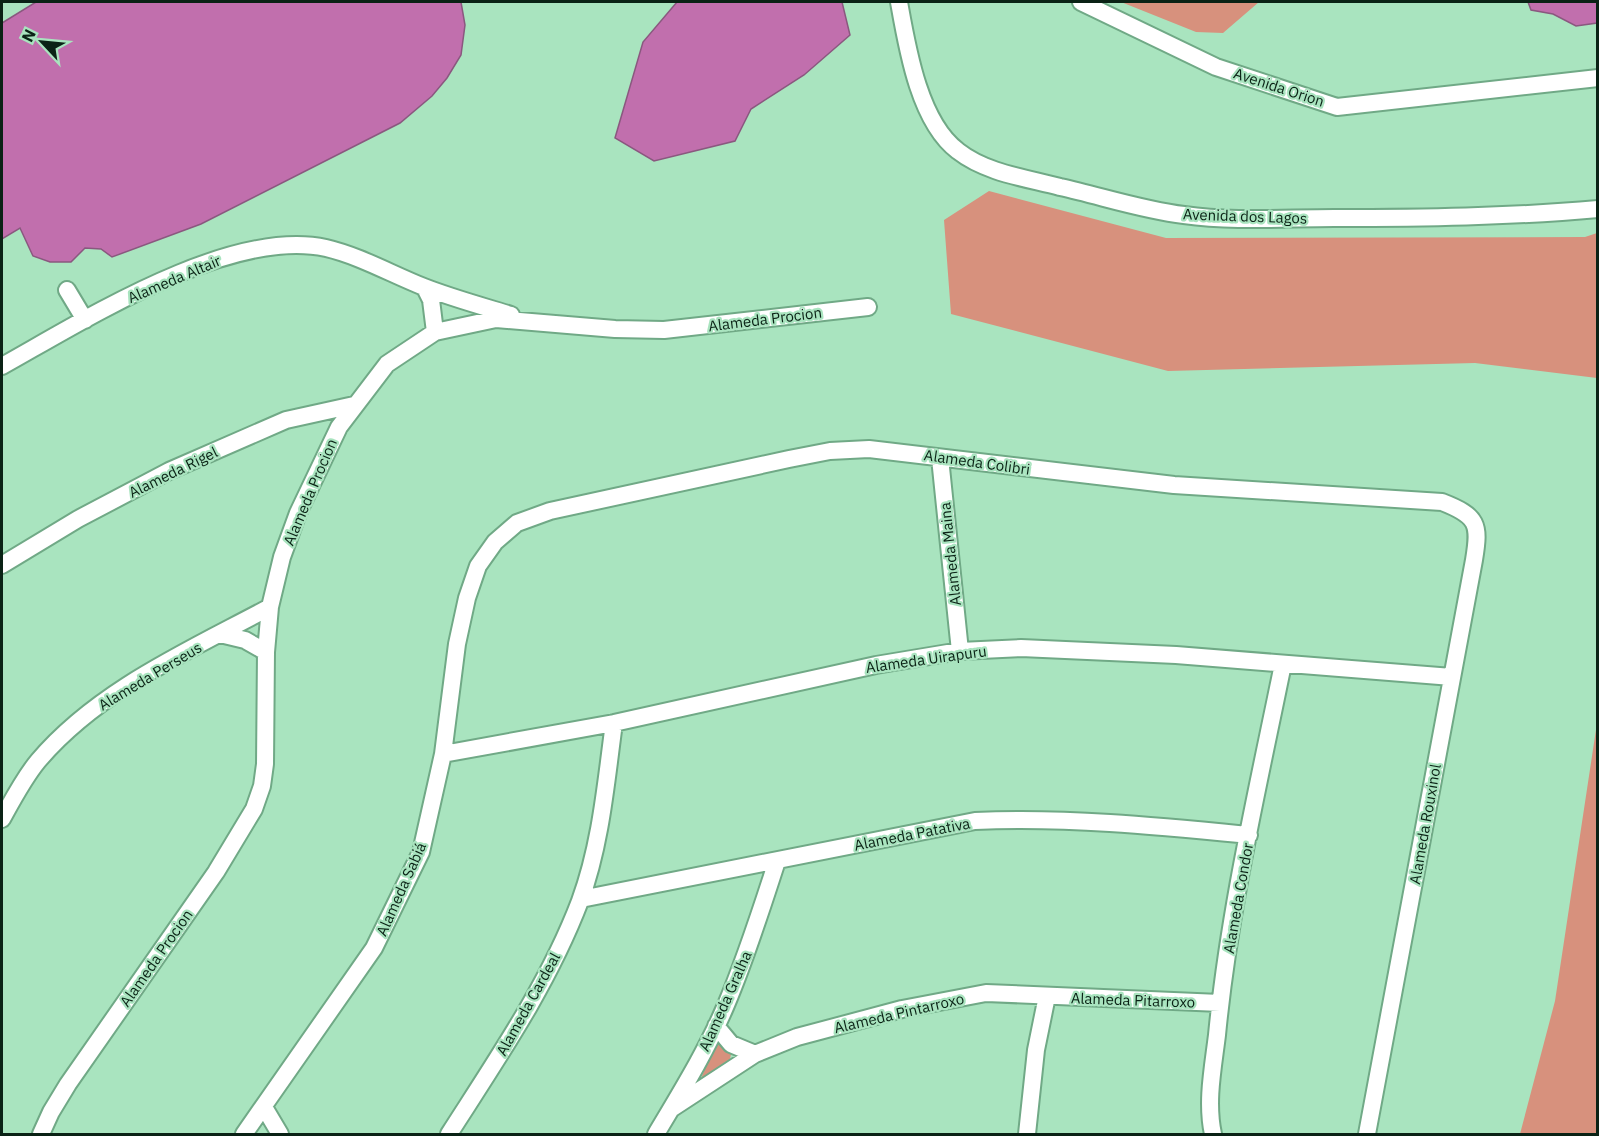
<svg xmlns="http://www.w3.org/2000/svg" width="1599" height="1136" viewBox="0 0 1599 1136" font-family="'IBM Plex Sans',sans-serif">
	<rect width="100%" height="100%" fill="#a9e4bf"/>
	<!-- green -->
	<path fill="#d7917d" d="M1121 2H1259L1223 33 1196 32Z
		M989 191 1166 238 1585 237 1597 233V378L1475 363 1168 371 951 314 944 220Z
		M1597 723V1134H1520L1555 1001Z
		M719 1043 731 1054 730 1059 701 1079 713 1047Z"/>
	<!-- water -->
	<path fill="#c16fad" stroke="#8a587f" stroke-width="1.5" d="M36 2H461L465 25 461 55 447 78 432 96 400 123 201 224 112 257 101 249 85 248 71 262H50L33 256 20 228 2 239V23Z
		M677 2H842L850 35 804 75 751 109 735 141 654 161 615 138 643 42Z
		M1528 2H1597V23L1576 26 1553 14 1531 10Z"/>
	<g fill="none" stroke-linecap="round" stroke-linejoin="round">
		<defs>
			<path id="minor" d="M899 2C907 47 919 122 958 151 986 173 1026 178 1060 187 1101 196 1142 210 1184 215 1233 222 1284 218 1334 218 1422 218 1510 217 1598 209
				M1081 2 1216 67 1337 107 1598 78
				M425 288 431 300 435 332
				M67 290 85 320
				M2 366C83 321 230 227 326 248 360 256 391 274 424 287 452 298 482 306 511 315
				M940 458 960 651
				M2 565 78 519 169 471 286 420 354 405
				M220 634 245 640 266 652
				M443 754 614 723 876 665 960 651 1021 648 1176 655 1452 677
				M2 819C13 799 24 778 38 761 98 690 190 650 270 607
				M581 899 975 821C1067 817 1157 826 1249 835
				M716 1026 731 1044 755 1054
				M264 1107 280 1134
				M671 1109 755 1054 797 1037 902 1009 986 993 1220 1003
				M41 1134 51 1112 68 1084 216 872 254 809 262 786 265 764 266 652 270 607 282 557 298 513 339 427 387 364 435 332 496 319 615 329 664 330 868 307
				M244 1134 374 948 421 852 443 754 457 644 467 598 478 566 495 542 517 523 550 511 789 459 830 451 869 449 1174 485 1442 502C1478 516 1480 524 1474 560L1367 1134
				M449 1134C497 1059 548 985 580 901 601 844 606 782 614 723
				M656 1134C681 1092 707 1050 726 1005 746 958 761 910 777 861
				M1027 1134 1036 1050 1047 996
				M1213 1134C1206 1102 1213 1068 1217 1035 1229 910 1258 787 1283 664"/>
		</defs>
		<!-- minor casing -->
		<use href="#minor" stroke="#70a986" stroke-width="20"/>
		<!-- minor -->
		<use href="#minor" stroke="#fff" stroke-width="16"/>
	</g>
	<g text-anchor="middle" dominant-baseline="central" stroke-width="4.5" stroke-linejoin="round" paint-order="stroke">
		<!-- street labels -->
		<g font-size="15" fill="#0a2215" stroke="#a9e4bf">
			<text transform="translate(1279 87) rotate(18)">Avenida Orion</text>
			<text transform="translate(1245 216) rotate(2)">Avenida dos Lagos</text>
			<text transform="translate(174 279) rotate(-23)">Alameda Altair</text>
			<text transform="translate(765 319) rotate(-7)">Alameda Procion</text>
			<text transform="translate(977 462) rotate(8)">Alameda Colibri</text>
			<text transform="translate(173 472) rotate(-26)">Alameda Rigel</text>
			<text transform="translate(310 492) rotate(-67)">Alameda Procion</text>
			<text transform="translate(950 554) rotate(-96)">Alameda Maina</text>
			<text transform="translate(926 659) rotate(-8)">Alameda Uirapuru</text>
			<text transform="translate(150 676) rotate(-31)">Alameda Perseus</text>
			<text transform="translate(1425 824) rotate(-80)">Alameda Rouxinol</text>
			<text transform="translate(912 834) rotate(-11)">Alameda Patativa</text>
			<text transform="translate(401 889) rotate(-66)">Alameda Sabiá</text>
			<text transform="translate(1238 898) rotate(-80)">Alameda Condor</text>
			<text transform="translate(156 958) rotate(-55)">Alameda Procion</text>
			<text transform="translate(1133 1000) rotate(2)">Alameda Pitarroxo</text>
			<text transform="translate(725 1001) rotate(-66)">Alameda Gralha</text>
			<text transform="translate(528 1004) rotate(-61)">Alameda Cardeal</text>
			<text transform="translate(899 1013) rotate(-13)">Alameda Pintarroxo</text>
		</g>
	</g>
	<!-- border -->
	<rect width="1599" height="1136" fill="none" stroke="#0a2215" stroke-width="6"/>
	<!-- north arrow -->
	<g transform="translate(42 42) rotate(296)" stroke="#a9e4bf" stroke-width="4.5" paint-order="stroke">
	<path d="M0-4.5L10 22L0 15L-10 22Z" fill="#0a2215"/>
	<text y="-9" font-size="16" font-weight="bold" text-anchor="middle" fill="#0a2215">N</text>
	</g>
</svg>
